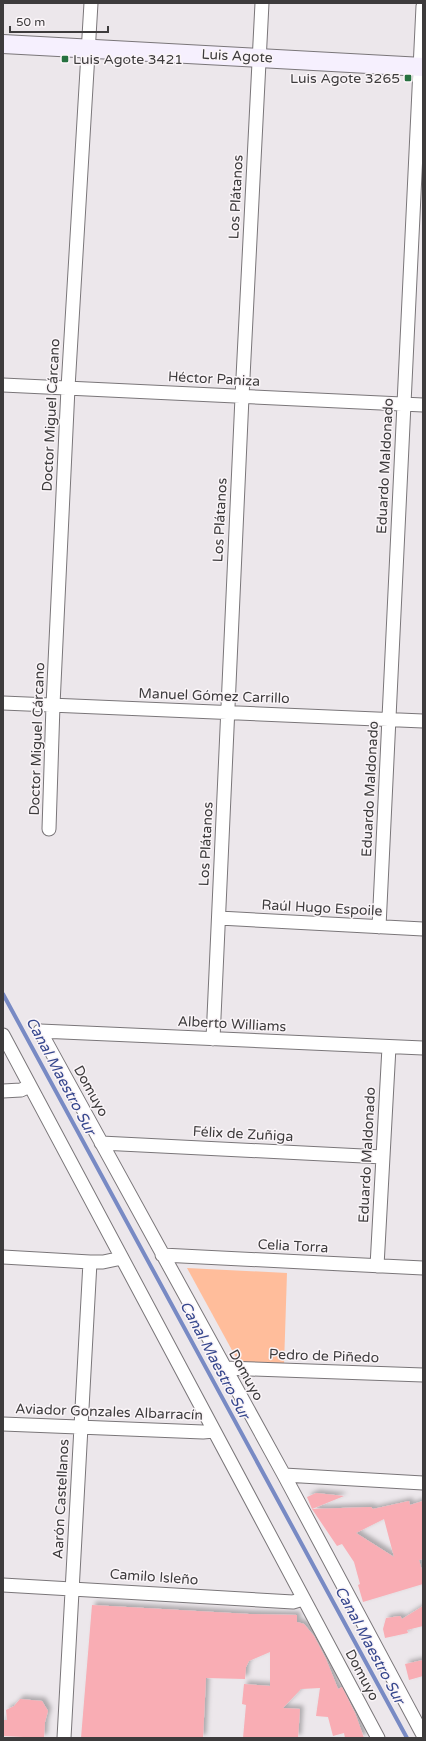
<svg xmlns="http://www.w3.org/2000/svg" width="426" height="1741" viewBox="0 0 426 1741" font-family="'Varela Round',sans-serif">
	<defs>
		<filter id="shadow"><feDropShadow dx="3.5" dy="-3.5" stdDeviation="2" flood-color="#0004"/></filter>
	</defs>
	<rect width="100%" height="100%" fill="#ece7eb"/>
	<!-- green -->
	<path fill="#ffbd9b" d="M187 1268 287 1273 284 1365 239 1363Z"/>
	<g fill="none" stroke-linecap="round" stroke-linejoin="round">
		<!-- stream -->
		<path stroke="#788ac4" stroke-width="4" d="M3 994 407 1738"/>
	</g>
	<!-- building -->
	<path fill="#f9adb4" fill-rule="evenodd" filter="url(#shadow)" d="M316 1493 344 1496 312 1509 307 1497Z
		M409 1501 410 1505 423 1501V1559L419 1560 423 1574V1584L363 1602 358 1585 360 1584 354 1562 342 1544 337 1546 312 1509 371 1507 373 1509ZM384 1519 394 1557 356 1533Z
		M92 1605 249 1614 297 1615V1622L304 1624 314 1636 326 1659 338 1689 342 1687 355 1713 364 1738H345L344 1733 333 1736 328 1717 316 1716 320 1688 301 1689 283 1708 300 1709 298 1738H243L246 1705 242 1704 244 1684 270 1686V1652L249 1661 246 1667 245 1679 206 1678 203 1738H81Z
		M423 1606V1626L407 1630 408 1633 385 1638 383 1629 386 1618 400 1616 402 1619Z
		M423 1660V1676L409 1680 405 1664Z
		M20 1699 42 1701 48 1711 45 1722 44 1738 3 1736V1720H7L6 1710 14 1706Z"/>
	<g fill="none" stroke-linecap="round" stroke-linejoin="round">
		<defs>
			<path id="minor" d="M3 385 423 405
				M3 703 423 721
				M49 829 53 705 68 388 91 3
				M219 918 423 929
				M379 927 423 6
				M40 1031 284 1475 423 1735
				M40 1031 423 1048
				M3 1035 378 1738
				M213 1039 242 397 262 3
				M3 1091 21 1090 30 1086
				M101 1143 383 1157
				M162 1255 423 1268
				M3 1257 90 1262H103L122 1258
				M377 1266 389 1047
				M224 1368 423 1375
				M3 1424 203 1432 214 1431
				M284 1475 423 1483
				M3 1585 293 1602 303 1599
				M64 1738 90 1262"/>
			<path id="secondary" d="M3 44 423 67"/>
		</defs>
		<!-- minor casing -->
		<use href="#minor" stroke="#7a7679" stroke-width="15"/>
		<!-- secondary casing -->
		<use href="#secondary" stroke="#7a7679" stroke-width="20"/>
		<!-- minor -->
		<use href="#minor" stroke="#fff" stroke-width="13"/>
		<!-- secondary -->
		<use href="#secondary" stroke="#f6f0fe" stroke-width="18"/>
	</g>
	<!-- markers -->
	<g fill="#267140" stroke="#faf5f8" stroke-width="1.5">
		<rect x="61" y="55" width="8" height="8" rx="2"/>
		<rect x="404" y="74" width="8" height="8" rx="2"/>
	</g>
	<g text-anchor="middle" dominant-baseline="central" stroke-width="3" stroke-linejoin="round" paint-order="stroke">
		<!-- street labels -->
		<g font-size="14" fill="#3d3b3c" stroke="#faf5f8">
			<text transform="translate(237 56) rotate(3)">Luis Agote</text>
			<text transform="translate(236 197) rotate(-87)">Los Plátanos</text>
			<text transform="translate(214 379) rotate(3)">Héctor Paniza</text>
			<text transform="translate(51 415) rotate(-87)">Doctor Miguel Cárcano</text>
			<text transform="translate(385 466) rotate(-87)">Eduardo Maldonado</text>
			<text transform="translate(220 520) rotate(-87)">Los Plátanos</text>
			<text transform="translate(214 696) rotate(2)">Manuel Gómez Carrillo</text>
			<text transform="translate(37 739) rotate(-88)">Doctor Miguel Cárcano</text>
			<text transform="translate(370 789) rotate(-87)">Eduardo Maldonado</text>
			<text transform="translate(206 844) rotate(-87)">Los Plátanos</text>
			<text transform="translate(322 908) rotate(3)">Raúl Hugo Espoile</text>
			<text transform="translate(232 1024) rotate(3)">Alberto Williams</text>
			<text transform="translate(91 1091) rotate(61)">Domuyo</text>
			<text transform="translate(243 1134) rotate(3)">Félix de Zuñiga</text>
			<text transform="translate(367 1155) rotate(-87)">Eduardo Maldonado</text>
			<text transform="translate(293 1246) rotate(3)">Celia Torra</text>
			<text transform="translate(324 1356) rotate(2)">Pedro de Piñedo</text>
			<text transform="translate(246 1375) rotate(61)">Domuyo</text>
			<text transform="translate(109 1412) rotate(2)">Aviador Gonzales Albarracín</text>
			<text transform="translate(61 1499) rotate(-87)">Aarón Castellanos</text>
			<text transform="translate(154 1577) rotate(4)">Camilo Isleño</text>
			<text transform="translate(362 1675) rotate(62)">Domuyo</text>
		</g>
		<!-- poi labels -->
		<g font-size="14" fill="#3d3b3c" stroke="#faf5f8" text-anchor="start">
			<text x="73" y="59">Luis Agote 3421</text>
			<text x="400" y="78" text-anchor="end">Luis Agote 3265</text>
		</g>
		<!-- water labels -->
		<g font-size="15" font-style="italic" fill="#35468d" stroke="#faf5f8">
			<text transform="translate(61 1076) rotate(62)">Canal Maestro Sur</text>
			<text transform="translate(215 1360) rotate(62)">Canal Maestro Sur</text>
			<text transform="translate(370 1645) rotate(62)">Canal Maestro Sur</text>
		</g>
	</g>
	<!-- border -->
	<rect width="426" height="1741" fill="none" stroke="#3d3b3c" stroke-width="8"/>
	<!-- scale -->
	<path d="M10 26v6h98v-6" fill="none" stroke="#3d3b3c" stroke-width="2"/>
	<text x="16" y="26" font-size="12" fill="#3d3b3c" stroke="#faf5f8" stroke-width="3" paint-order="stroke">50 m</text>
</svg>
